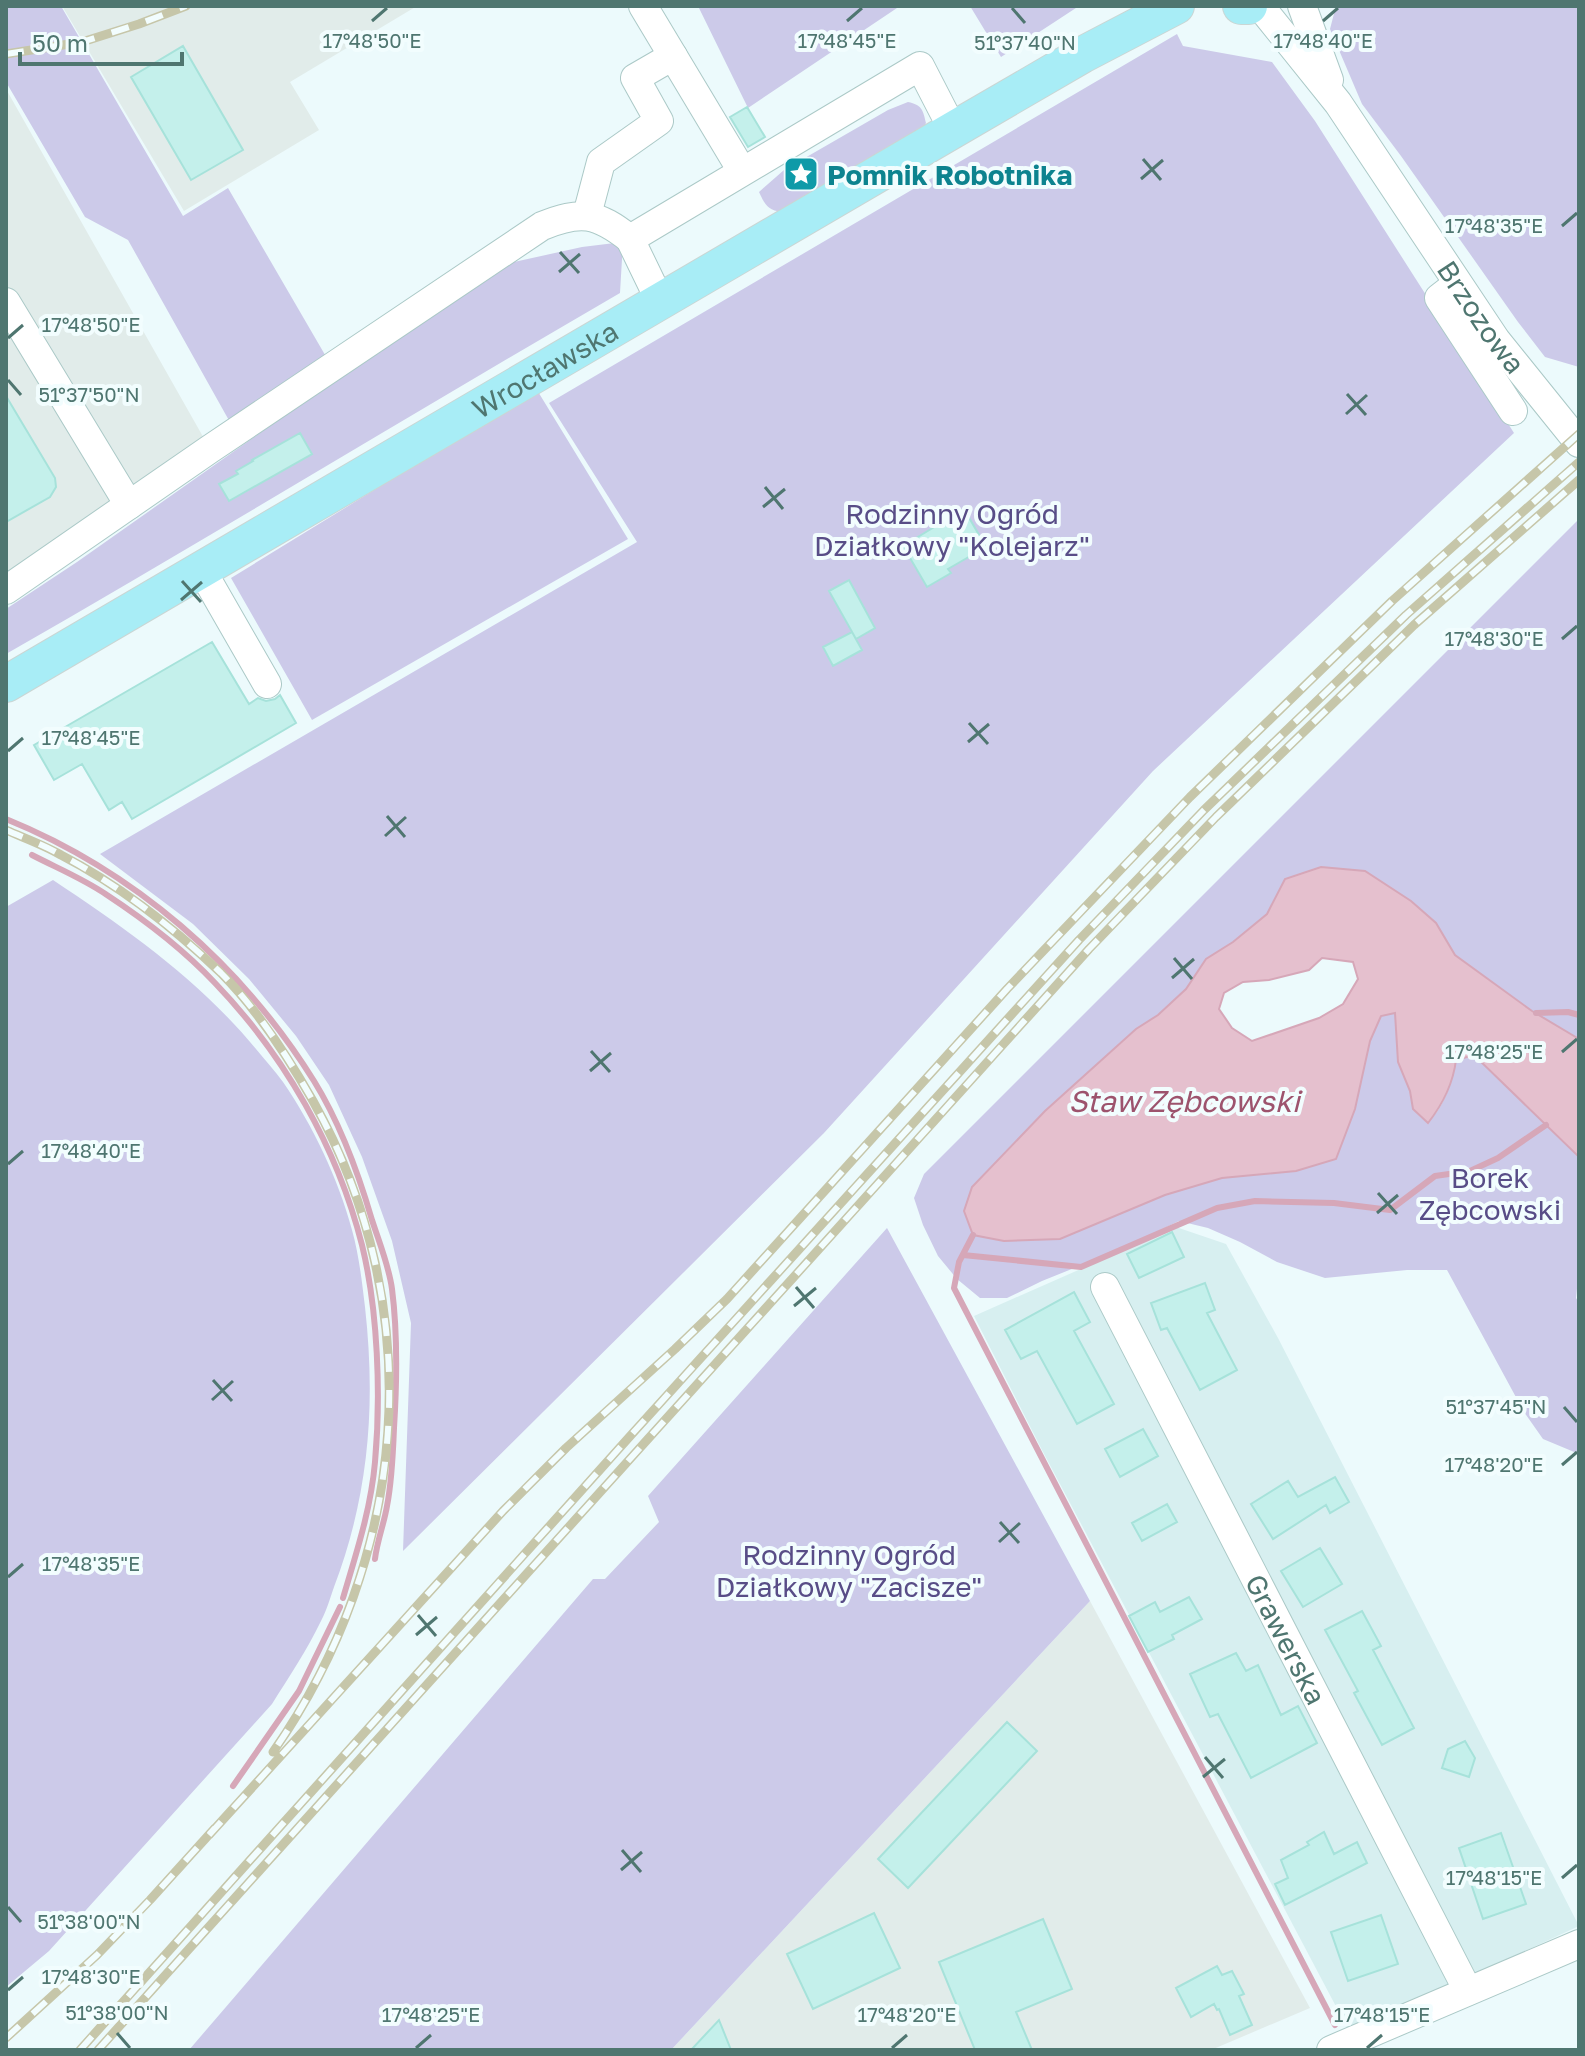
<svg xmlns="http://www.w3.org/2000/svg" width="1585" height="2056" viewBox="0 0 1585 2056" font-family="'Golos Text',sans-serif">
	<rect width="100%" height="100%" fill="#ecfafc"/>
	<!-- residential -->
	<path fill="#d7eff0" d="M1176 1227 1226 1244 1278 1338 1579 1926 1471 1976 1456 1988 1350 2033 1042 1450 974 1316Z"/>
	<!-- industrial -->
	<path fill="#e1ecea" d="M62 6H417L290 82 319 130 184 211Z
		M6 89 210 449 6 590Z
		M1090 1601 1310 2008 1211 2050H671Z"/>
	<!-- green -->
	<path fill="#cccae9" d="M6 6H61L183 216 228 188 328 360 231 424 128 240 85 217 6 82Z
		M698 6H900L748 108Z
		M970 6H1079L1001 57Z
		M1336 6H1579V367L1545 357 1518 322 1401 156 1362 104 1330 29Z
		M1177 34 1183 46 1272 62 1315 121 1514 433 1153 771 824 1133 403 1551 411 1323 392 1241 362 1157 329 1085 296 1036 249 979 193 924 100 854 637 542 549 403Z
		M908 102C922 105 923 110 926 123L920 133 782 212C768 210 765 205 759 192L784 170 888 110Z
		M623 242 620 293C415 412 212 536 6 654V609L77 562 311 397 514 262 582 247Z
		M537 390 628 539 312 720 231 578Z
		M1579 519V1039L1532 1011 1455 955 1436 923 1365 871 1321 867 1285 879 1267 914 1233 942 1206 959 1186 989 1158 1015 1136 1029 1045 1111 972 1187 1165 1195 1222 1178 1296 1171 1335 1159 1355 1109 1370 1041 1381 1015 1395 1013 1398 1062 1410 1091 1413 1109 1428 1123C1444 1106 1453 1083 1456 1059L1474 1054 1579 1157V1270L1576 1298 1579 1303V1454L1543 1439 1524 1412 1447 1270H1407L1325 1278 1277 1262 1240 1242 1208 1228 1179 1221 1119 1250 1042 1281 1007 1298H980L957 1279 938 1256 923 1225 914 1198 924 1174Z
		M53 880C128 930 198 979 256 1049 265 1060 275 1071 283 1082 313 1126 338 1178 352 1230 359 1255 362 1282 365 1307 376 1405 369 1495 334 1587 330 1598 327 1610 321 1621 307 1650 289 1677 272 1704L49 1951 6 1987V907Z
		M887 1228 1090 1601 671 2050H189L593 1579H605L659 1522 648 1496Z"/>
	<!-- water -->
	<path fill="#e5c0ce" stroke="#d6a7b8" stroke-width="2" fill-rule="evenodd" d="M1321 867 1365 871 1411 901 1436 923 1455 955 1532 1011 1579 1039V1157L1474 1055 1456 1060C1453 1084 1443 1104 1428 1123L1413 1109 1410 1091 1398 1062 1395 1013 1381 1016 1370 1041 1355 1109 1336 1159 1296 1171 1222 1178 1165 1195 1060 1239 1004 1241 973 1235 964 1211 972 1187 1045 1111 1136 1029 1158 1015 1186 989 1206 959 1233 942 1267 914 1285 879ZM1322 958 1353 962 1358 979 1343 1004 1319 1018 1252 1041 1232 1028 1219 1009 1224 993 1243 982 1269 980 1309 970Z"/>
	<g fill="none" stroke-linecap="round" stroke-linejoin="round">
		<!-- stream -->
		<path stroke="#d6a7b8" stroke-width="6" d="M6 819C134 871 241 964 314 1081 340 1123 358 1172 372 1220 379 1242 389 1266 392 1289 398 1336 397 1381 394 1428 393 1454 392 1481 387 1506 384 1524 377 1541 375 1559
			M32 855C57 868 84 879 107 895 145 920 184 950 215 983 285 1056 337 1147 362 1245 378 1310 381 1396 375 1462 371 1509 356 1554 343 1598
			M1536 1013 1568 1012 1579 1015
			M973 1235 959 1262 954 1288 1335 2025
			M963 1255 1081 1267 1217 1208 1255 1201 1334 1203 1390 1210 1435 1176 1470 1171 1498 1158 1546 1125
			M233 1786 299 1691 340 1607"/>
	</g>
	<!-- building -->
	<path fill="#c4f0eb" stroke="#a6e2da" stroke-width="2" d="M183 46 243 150 191 180 131 77Z
		M747 107 765 137 748 147 730 117Z
		M6 396 55 478 56 487 50 497 6 522Z
		M300 433 312 454 229 501 219 484 238 474 236 471 253 461 252 460Z
		M964 509 986 547 948 569 951 573 927 587 903 546Z
		M849 580 875 628 856 639 829 591Z
		M852 632 862 650 833 666 823 647Z
		M212 642 249 704 258 698 266 701 275 699 280 695 296 723 132 819 122 802 109 810 82 764 54 780 34 745Z
		M1172 1232 1184 1257 1139 1278 1127 1254Z
		M1205 1283 1215 1310 1207 1313 1237 1370 1200 1390 1167 1328 1161 1330 1151 1303Z
		M1074 1292 1090 1322 1074 1331 1114 1404 1077 1424 1037 1351 1021 1359 1005 1330Z
		M1143 1429 1158 1456 1120 1477 1105 1449Z
		M1335 1477 1349 1502 1330 1513 1326 1505 1273 1539 1251 1504 1288 1481 1298 1497Z
		M1167 1504 1177 1522 1142 1541 1132 1523Z
		M1320 1548 1342 1584 1303 1607 1281 1571Z
		M1189 1597 1202 1619 1172 1635 1174 1639 1148 1652 1129 1616 1155 1602 1160 1612Z
		M1362 1611 1381 1646 1373 1650 1414 1728 1382 1745 1354 1693 1358 1691 1325 1630Z
		M1236 1653 1246 1671 1258 1665 1281 1715 1298 1706 1317 1743 1251 1778 1218 1714 1210 1717 1190 1674Z
		M1007 1722 1037 1751 908 1888 878 1859Z
		M1465 1741 1475 1758 1469 1777 1442 1768 1448 1749Z
		M1324 1832 1334 1854 1357 1842 1367 1863 1285 1905 1275 1884 1288 1878 1281 1860 1309 1845 1307 1842Z
		M1501 1833 1526 1904 1483 1919 1459 1848Z
		M874 1913 900 1968 813 2009 787 1954Z
		M1381 1915 1398 1964 1348 1981 1331 1932Z
		M1043 1919 1072 1989 1016 2012 1032 2050H975L939 1962Z
		M1217 1966 1222 1975 1232 1971 1244 1994 1239 1996 1252 2025 1230 2035 1219 2009 1217 2010 1214 2004 1191 2017 1176 1988Z
		M719 2020 731 2050H691Z"/>
	<g fill="none" stroke-linecap="round" stroke-linejoin="round">
		<defs>
			<g id="minor">
				<path d="M643 6 742 171"/>
				<path id="s1" d="M1260 6 1338 103 1496 340 1579 443"/>
				<path d="M1302 6 1329 80"/>
				<path d="M587 215 601 162 659 121 635 78 673 56"/>
				<path d="M1457 284 1439 298 1513 411"/>
				<path d="M660 301 630 239 920 66 953 130"/>
				<path d="M6 302 129 505"/>
				<path d="M201 569 267 684"/>
				<path d="M6 590 210 449 542 226C581 210 597 213 630 239"/>
				<path id="s2" d="M1105 1287 1468 1991"/>
				<path d="M1331 2050 1579 1944"/>
			</g>
			<g id="major">
				<path d="M1241 6H1249"/>
				<path id="s3" d="M6 684 953 130 1082 55 1176 6"/>
			</g>
		</defs>
		<!-- minor casing -->
		<use href="#minor" stroke="#abc9c7" stroke-width="30"/>
		<!-- major casing -->
		<use href="#major" stroke="#cad6d4" stroke-width="38"/>
		<!-- minor -->
		<use href="#minor" stroke="#fff" stroke-width="28"/>
		<!-- major -->
		<use href="#major" stroke="#a8edf6" stroke-width="36"/>
		<defs>
			<path id="rail" d="M6 54 82 42 139 24 186 6
				M6 830C24 838 44 845 61 855 119 885 174 928 221 973 257 1009 288 1057 313 1101 430 1310 409 1557 273 1752
				M209 1835 503 1511 566 1448 675 1349 727 1299 1007 989 1190 797 1392 601 1579 434
				M6 2038 97 1955 150 1900 215 1828
				M80 2050 632 1434 1079 940 1204 810 1406 615 1579 462
				M98 2050 1089 949 1216 817 1414 625 1579 480"/>
		</defs>
		<!-- rail casing -->
		<use href="#rail" stroke="#c6c6a9" stroke-width="9"/>
		<!-- rail -->
		<use href="#rail" stroke="#f2fdfe" stroke-width="6" stroke-dasharray="18" stroke-linecap="butt"/>
	</g>
	<!-- ticks -->
	<path fill="none" stroke="#4f7670" stroke-width="3" d="M1012 8 1025 23M372 21 387 8M847 21 862 8M1323 21 1338 8M1143 159 1161 180M1141 179 1163 160M1562 226 1577 213M560 252 579 273M559 272 580 254M8 338 23 325M8 380 21 395M1347 394 1366 415M1346 414 1367 395M765 487 783 509M763 507 785 489M182 581 201 602M181 600 202 582M1562 639 1577 626M969 723 988 744M968 742 989 724M8 751 23 738M387 816 405 837M385 836 406 817M1174 958 1192 979M1172 978 1194 959M591 1051 610 1072M1562 1052 1577 1039M590 1071 611 1053M8 1164 23 1151M1378 1193 1397 1214M1377 1213 1398 1195M796 1287 814 1308M794 1306 816 1288M213 1380 232 1401M212 1400 233 1381M1564 1407 1577 1422M1562 1465 1577 1452M1000 1522 1019 1543M999 1542 1020 1523M8 1577 23 1564M418 1615 436 1636M416 1635 437 1617M1205 1757 1223 1778M1203 1777 1225 1759M622 1850 641 1872M621 1870 642 1852M1562 1878 1577 1865M8 1907 21 1922M8 1990 23 1977M117 2033 130 2048M416 2048 431 2035M892 2048 907 2035M1367 2048 1382 2035"/>
	<!-- icons -->
	<defs>
		<symbol id="sight-square" viewBox="-11 -11 22 22"><rect x="-9" y="-9" width="18" height="18" rx="4" fill="#0f9aa8" stroke="#f2fdfe"/><path d="M0-6L1.8-2.2L6-1.7L2.9 1.2L3.7 5.4L0 3.3L-3.7 5.4L-2.9 1.2L-6-1.7L-1.8-2.2Z" fill="#fff"/></symbol>
	</defs>
	<g fill-rule="evenodd">
		<use href="#sight-square" x="781" y="154" width="40" height="40"/>
	</g>
	<g text-anchor="middle" dominant-baseline="central" stroke-width="8" stroke-linejoin="round" paint-order="stroke">
		<!-- culture labels -->
		<g font-size="28" font-weight="bold" fill="#0d838f" stroke="#f2fdfe" text-anchor="start">
			<text x="827" y="174">Pomnik Robotnika</text>
		</g>
		<!-- street labels -->
		<g font-size="28" fill="#4f7670" stroke="#f2fdfe">
			<text stroke="none"><textPath href="#s1" startOffset="382">Brzozowa</textPath></text>
			<text stroke="none"><textPath href="#s3" startOffset="624">Wrocławska</textPath></text>
			<text stroke="none"><textPath href="#s2" startOffset="396">Grawerska</textPath></text>
		</g>
		<!-- park labels -->
		<g font-size="28" fill="#584d87" stroke="#f2fdfe">
			<text x="952" y="513">Rodzinny Ogród<tspan x="952" dy="32">Działkowy "Kolejarz"</tspan></text>
			<text x="1490" y="1177">Borek<tspan x="1490" dy="32">Zębcowski</tspan></text>
			<text x="849" y="1554">Rodzinny Ogród<tspan x="849" dy="32">Działkowy "Zacisze"</tspan></text>
		</g>
		<!-- water labels -->
		<g font-size="30" font-style="italic" fill="#9d536d" stroke="#f2fdfe">
			<text x="1184" y="1101">Staw Zębcowski</text>
		</g>
	</g>
	<g font-size="20" text-anchor="middle" fill="#4f7670" stroke="#f2fdfe" stroke-width="8" stroke-linejoin="round" paint-order="stroke">
		<text x="372" y="48">17°48'50"E</text>
		<text x="847" y="48">17°48'45"E</text>
		<text x="1323" y="48">17°48'40"E</text>
		<text x="1025" y="50">51°37'40"N</text>
		<text x="1494" y="233">17°48'35"E</text>
		<text x="91" y="332">17°48'50"E</text>
		<text x="89" y="402">51°37'50"N</text>
		<text x="1494" y="646">17°48'30"E</text>
		<text x="91" y="745">17°48'45"E</text>
		<text x="1494" y="1059">17°48'25"E</text>
		<text x="91" y="1158">17°48'40"E</text>
		<text x="1496" y="1414">51°37'45"N</text>
		<text x="1494" y="1472">17°48'20"E</text>
		<text x="91" y="1571">17°48'35"E</text>
		<text x="1494" y="1885">17°48'15"E</text>
		<text x="89" y="1929">51°38'00"N</text>
		<text x="91" y="1984">17°48'30"E</text>
		<text x="117" y="2020">51°38'00"N</text>
		<text x="431" y="2022">17°48'25"E</text>
		<text x="907" y="2022">17°48'20"E</text>
		<text x="1382" y="2022">17°48'15"E</text>
	</g>
	<!-- border -->
	<rect width="1585" height="2056" fill="none" stroke="#4f7670" stroke-width="16"/>
	<!-- scale -->
	<path d="M20 52v12h162v-12" fill="none" stroke="#4f7670" stroke-width="4"/>
	<text x="32" y="52" font-size="24" fill="#4f7670" stroke="#f2fdfe" stroke-width="6" paint-order="stroke">50 m</text>
</svg>
